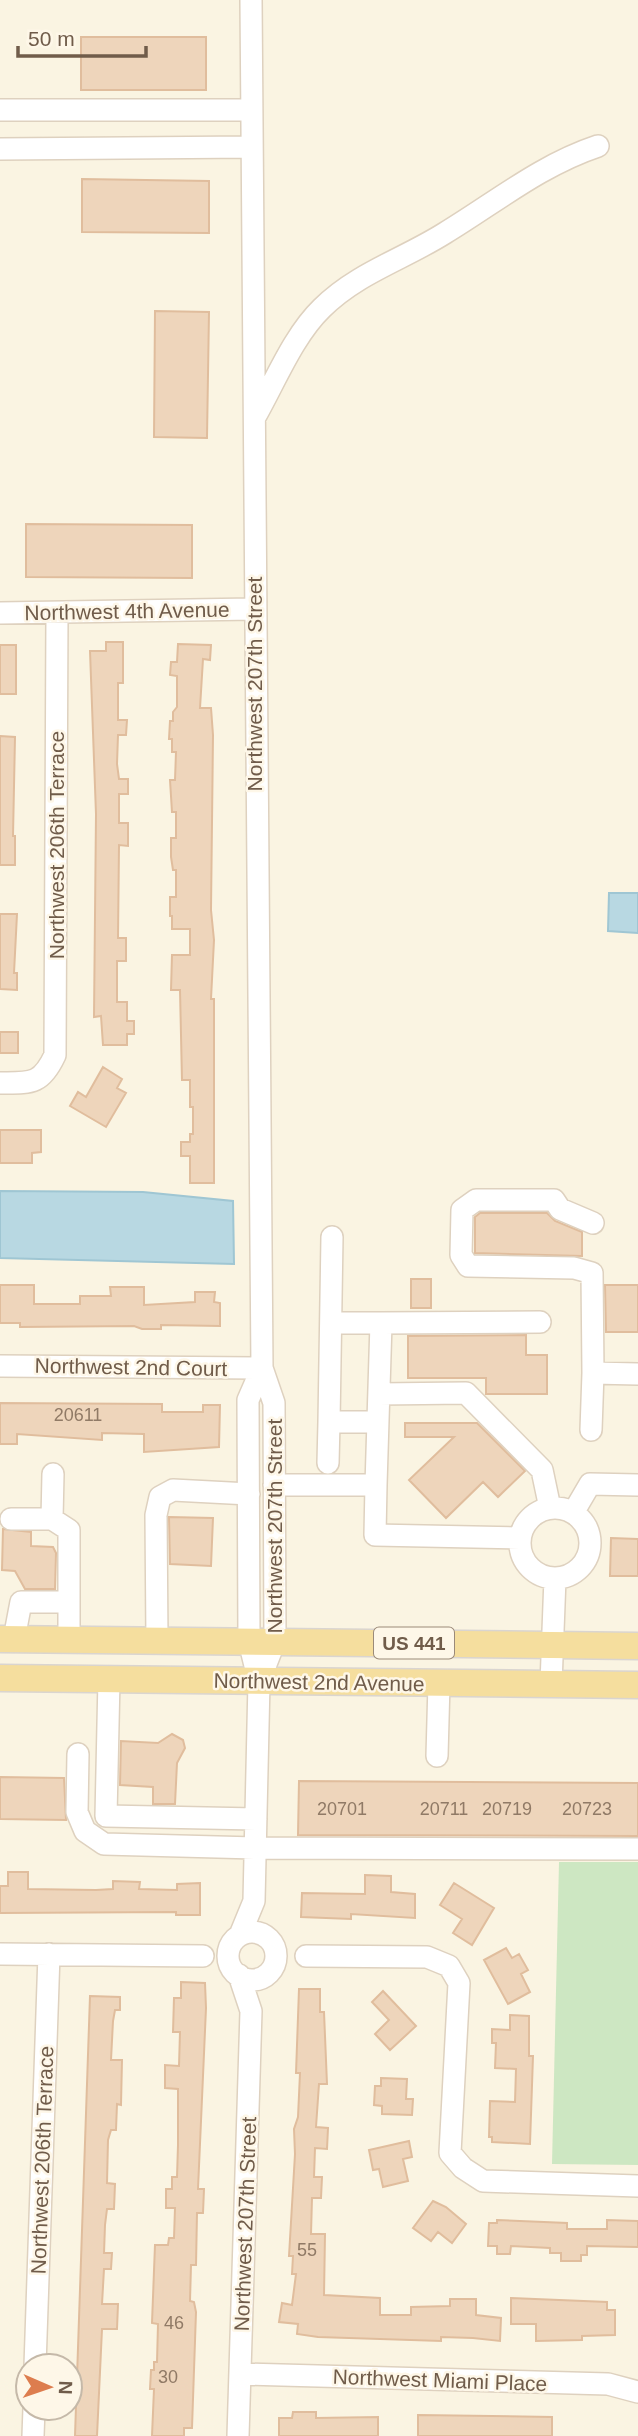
<svg xmlns="http://www.w3.org/2000/svg" width="638" height="2436" viewBox="0 0 638 2436" font-family="Arial,sans-serif">
	<rect width="100%" height="100%" fill="#faf4e2"/>
	<!-- green -->
	<path fill="#cde7c2" d="M559 1862H638V2165L552 2164Z"/>
	<!-- water -->
	<path fill="#b8d8e2" stroke="#9fc6d3" stroke-width="2" d="M609 893H638V933L608 931Z
		M0 1191 143 1192 233 1201 234 1264 0 1258Z"/>
	<!-- building -->
	<path fill="#eed5bb" stroke="#e0bd9d" stroke-width="2" d="M81 37H206V90H81Z
		M82 179 209 181V233L82 232Z
		M155 311 209 312 207 438 154 437Z
		M26 524 192 525V578L26 577Z
		M106 642H123V683H118V720H127L126 735H118L117 764 119 779H128V794H119V823H128V846L119 845 118 938H126V961H117V1002H127V1021H134V1034H127V1045H103L101 1016 94 1017 96 814 90 651H106Z
		M178 644 211 645 210 660 203 659 200 708H211L213 735 211 910 214 940 211 999H214V1183H190V1156H181V1142H190V1134H193V1107H190V1080H182L180 990H171L172 955H190V929H172V916H170V897H176V870H173L171 857V838H176V812H172L170 780H175L176 752H172V739H169L170 721H173V712L177 707V676L170 675 171 662H177Z
		M0 645H16V694H0Z
		M0 736 15 737 13 836H15V865H0Z
		M0 914H17L14 973H17V990L0 989Z
		M0 1032H18V1053H0Z
		M103 1067 122 1079 117 1088 126 1093 106 1127 70 1106 78 1092 86 1097Z
		M0 1130H41V1152L32 1153V1163H0Z
		M480 1213H547L555 1221 582 1232V1256L475 1253V1217Z
		M411 1279H431V1308H411Z
		M0 1285H34V1304H80V1296H111L110 1287H144V1305L195 1302V1292H215L214 1302 220 1303V1326L161 1325V1329H142L134 1326 20 1327V1323H0Z
		M605 1285H638V1332H606Z
		M526 1335V1355H547V1394H486V1378H408V1336Z
		M0 1403 162 1404V1412H203V1405H220L219 1447 144 1452V1434L102 1433V1440L17 1434V1444H0Z
		M405 1423H477L525 1471 498 1497 483 1482 446 1518 409 1480 454 1437H405Z
		M169 1517 213 1518 211 1566 170 1564Z
		M3 1529 31 1532V1546L53 1547 56 1553 55 1589H25L15 1571 2 1570Z
		M611 1538 638 1539V1576H610Z
		M172 1734 183 1740 185 1748 177 1763 175 1804H153V1787L120 1785 121 1741 158 1743Z
		M0 1777 64 1778 66 1820 0 1819Z
		M299 1781 638 1783V1836L298 1835Z
		M8 1872H28V1889L96 1890 113 1889V1881L140 1882 139 1889 177 1890V1884L200 1883V1915H176V1912L0 1913V1886H8Z
		M365 1875 391 1876V1892L415 1894V1918L351 1914V1919L301 1917 302 1893 365 1894Z
		M454 1883 494 1908 472 1945 453 1933 462 1919 440 1905Z
		M506 1948 512 1958 519 1954 528 1970 521 1974 530 1992 508 2004 484 1960Z
		M181 1982 205 1983 206 2008 198 2189H204L203 2213H197L196 2265H191L190 2301 194 2302 196 2312 192 2428H184V2436H152L154 2389H150L151 2370H154V2362H157L158 2324 152 2323 155 2245H168L169 2238H174L175 2208H166V2189H172V2177H177L178 2145V2089L165 2088V2065L179 2066 180 2032H173L174 1998H181Z
		M299 1989H320V2012H324L327 2084H319L316 2127 328 2128 327 2149 315 2148 314 2177H322L321 2198H312L311 2234H325L324 2295 380 2298V2315H411V2307L450 2306V2299H476V2315L501 2318 500 2341 473 2338 441 2337V2341L318 2337 297 2334 298 2324 279 2322 282 2303 292 2305 296 2274H292L293 2256H289L295 2154 294 2129 298 2117 300 2073H296Z
		M383 1991 416 2026 390 2050 375 2034 389 2020 372 2002Z
		M90 1996 120 1997V2010H115L113 2021 111 2060H122L121 2105 117 2104 116 2130H111L108 2140 107 2183 115 2184 114 2209H107L105 2225 104 2253H112L111 2269H104L102 2304H118L117 2329H102L97 2436H75Z
		M510 2015 529 2016V2056H533L530 2144 492 2142V2137H489L490 2101 515 2102 516 2069 495 2068 496 2043H492V2029L510 2030Z
		M381 2078 407 2079 406 2099H413L412 2115 382 2114V2106L374 2105 375 2086H381Z
		M409 2141 412 2157 403 2159 408 2181 383 2187 379 2169 373 2170 369 2150Z
		M433 2201 446 2207 466 2224 452 2243 438 2232 431 2241 413 2228Z
		M497 2220 567 2223V2229H607V2220L638 2221V2247L587 2246V2255H581V2261H561V2253H550V2248L511 2246 510 2254H497V2246H488L489 2223H497Z
		M511 2298 607 2302V2310H615V2335L582 2336V2340L536 2341V2324H511Z
		M293 2412H316V2418L378 2417V2436H279V2418H292Z
		M418 2415 552 2417V2436H418Z"/>
	<g fill="none" stroke-linecap="round" stroke-linejoin="round">
		<defs>
			<path id="minor" d="M251 0 262 1368 274 1403 275 1641 259 1682
				M0 110H251
				M0 149 252 147
				M255 417C275 382 293 336 322 308 357 273 404 259 445 233 496 202 541 165 598 146
				M0 613 253 609
				M0 1083C31 1083 41 1085 55 1055L57 614
				M332 1237 329 1422H378
				M331 1323H381
				M0 1366 262 1368
				M593 1373 592 1273 574 1268 468 1266 461 1255 462 1210 476 1200H554L560 1209 593 1223
				M379 1394 466 1393 542 1470 550 1508
				M591 1430 593 1373 638 1374
				M328 1463 329 1422
				M53 1474 52 1519 69 1530V1639
				M274 1485H376L375 1535 520 1538
				M376 1485 381 1323 540 1322
				M520 1543a35 35 0 1 1 70 0a35 35 0 1 1-70 0Z
				M573 1513 590 1484 638 1485
				M11 1519H52
				M14 1639 21 1602H69
				M157 1640 156 1515 160 1497 173 1490 249 1494
				M109 1679 106 1816 256 1819
				M551 1684 555 1578
				M78 1754 77 1812 85 1831 104 1844 255 1848 638 1849
				M437 1756 439 1683
				M228 1956a24 24 0 1 1 48 0a24 24 0 1 1-48 0Z
				M240 1935 254 1901 259 1682 249 1641 248 1400 262 1368
				M0 1954 203 1956
				M306 1956 427 1957 449 1966 459 1983 450 2153 463 2168 483 2181 638 2186
				M35 2366 49 1954
				M241 2374 608 2384 638 2392
				M33 2436 34 2408
				M238 2436 251 2011 239 1975"/>
			<path id="major" d="M0 1639 638 1646
				M0 1678 638 1685"/>
		</defs>
		<!-- minor casing -->
		<use href="#minor" stroke="#ded1bf" stroke-width="24"/>
		<!-- major casing -->
		<use href="#major" stroke="#dad5d0" stroke-width="29"/>
		<!-- minor -->
		<use href="#minor" stroke="#fff" stroke-width="21"/>
		<!-- major -->
		<use href="#major" stroke="#f5de9e" stroke-width="26"/>
	</g>
	<g text-anchor="middle" dominant-baseline="central" stroke-width="5" stroke-linejoin="round" paint-order="stroke">
		<!-- number labels -->
		<g font-size="18" fill="#907a66">
			<text x="78" y="1415">20611</text>
			<text x="342" y="1809">20701</text>
			<text x="444" y="1809">20711</text>
			<text x="507" y="1809">20719</text>
			<text x="587" y="1809">20723</text>
			<text x="307" y="2250">55</text>
			<text x="174" y="2323">46</text>
			<text x="168" y="2377">30</text>
		</g>
		<!-- shield labels -->
		<rect fill="#fef7e8" stroke="#9b8a79" stroke-width="2" x="374" y="1627.5" width="80" height="31" rx="5"/>
		<g font-size="19" font-weight="bold" fill="#705c4a">
			<text x="414" y="1643">US 441</text>
		</g>
		<!-- street labels -->
		<g font-size="21" fill="#705c4a" stroke="#fef7e8">
			<text transform="translate(127 611) rotate(-1)">Northwest 4th Avenue</text>
			<text transform="translate(254 684) rotate(-90)">Northwest 207th Street</text>
			<text transform="translate(56 845) rotate(-90)">Northwest 206th Terrace</text>
			<text transform="translate(131 1367) rotate(1)">Northwest 2nd Court</text>
			<text transform="translate(274 1526) rotate(-90)">Northwest 207th Street</text>
			<text transform="translate(319 1682) rotate(1)">Northwest 2nd Avenue</text>
			<text transform="translate(42 2160) rotate(-88)">Northwest 206th Terrace</text>
			<text transform="translate(245 2224) rotate(-88)">Northwest 207th Street</text>
			<text transform="translate(440 2380) rotate(2)">Northwest Miami Place</text>
		</g>
	</g>
	<!-- north arrow -->
	<g transform="translate(49 2387) rotate(92)"><circle r="33" fill="#fef7e8" stroke="#c5b9a9" stroke-width="2"/>
	<path d="M0-5L12 26L0 18L-12 26Z" fill="#dd7d4e"/>
	<text y="-10" font-size="19" font-weight="bold" text-anchor="middle" fill="#705c4a">N</text>
	</g>
	<!-- scale -->
	<path d="M18 46v10h128v-10" fill="none" stroke="#705c4a" stroke-width="3.5"/>
	<text x="28" y="46" font-size="21" fill="#705c4a" stroke="#fef7e8" stroke-width="5" paint-order="stroke">50 m</text>
</svg>
